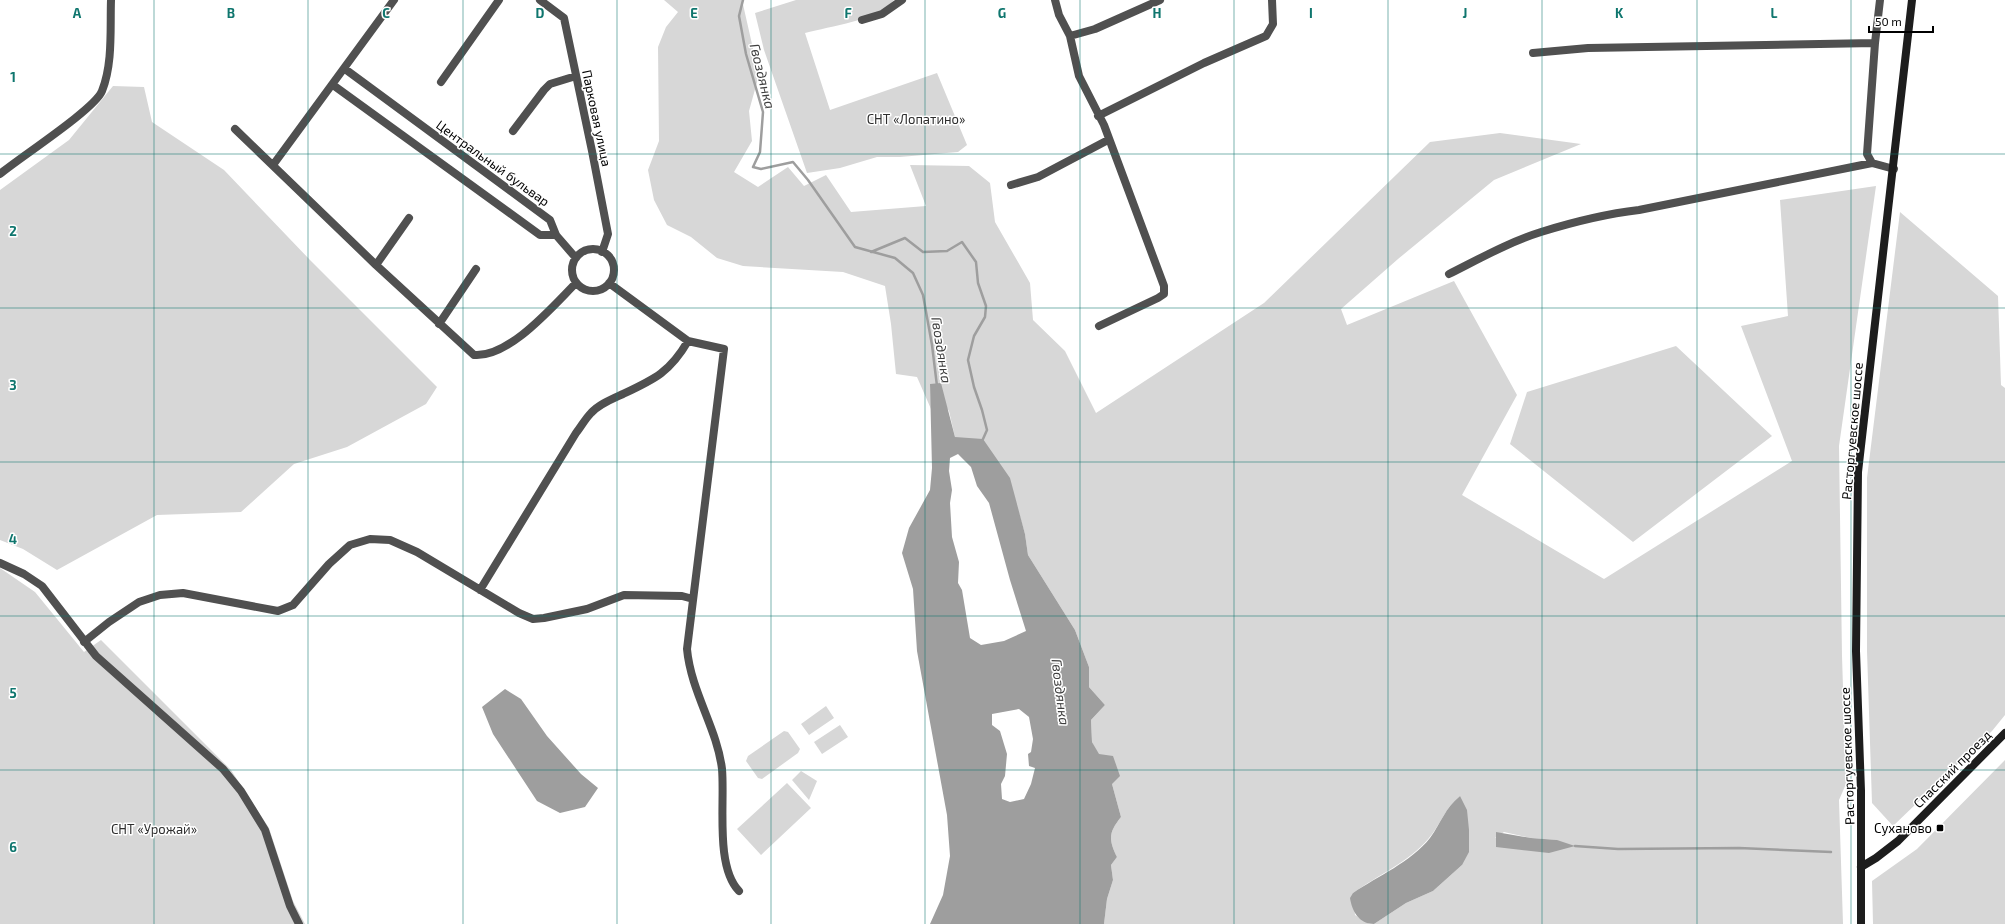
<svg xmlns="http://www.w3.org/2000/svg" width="2005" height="924" viewBox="0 0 2005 924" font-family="'Exo 2',sans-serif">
	<rect width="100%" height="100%" fill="#fff"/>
	<!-- green -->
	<path fill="#d7d7d7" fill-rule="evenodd" d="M664 0H742L759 75 749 111 752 141 734 172 758 187 788 167 804 186 826 175 851 212 926 206 910 165 969 166 990 183 995 222 1030 283 1033 320 1065 351 1096 413 1264 303 1430 142 1500 133 1581 144 1494 180 1398 259 1341 309 1347 325 1454 281 1517 395 1462 495 1604 579 1792 461 1741 326 1788 316 1780 200 1876 186 1839 446 1842 656 1846 784 1839 800 1843 924H1374L1406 903 1433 891 1462 865 1460 796C1444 809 1441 824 1429 838 1409 862 1378 875 1353 893L1355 915 1369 924H1104L1107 899 1113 880 1111 865 1117 857C1108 839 1109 832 1121 817L1112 784 1092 742 1091 720 1105 705 1089 687V667L1075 630 1028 555 1025 534 1018 510 955 437 949 411 930 384 931 409 917 377 896 374 891 324 885 286 843 272 743 266 717 258 691 237 667 225 654 200 648 170 659 141 658 47 666 27 678 12ZM1504 832 1531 838 1557 840 1495 838Z
		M796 0H894C876 21 831 26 805 33L830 110 937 73 967 145 958 152 900 157H877L840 168 807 173 764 50 755 13Z
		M113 86 144 87 152 122 224 170 310 260 437 387 426 404 347 447 294 464 241 512 157 515 57 570 23 549 0 540V190L69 140Z
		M1900 212 1998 296 2001 385 2005 388V715L1992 731 1893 826 1872 803 1867 651V478Z
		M1676 346 1772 436 1633 542 1510 444 1527 392Z
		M0 568 35 592 84 652 101 640 231 770 269 828 293 901 305 924H0Z
		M826 706 834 718 809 735 801 724Z
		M840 725 848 737 822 754 814 742Z
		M784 731 788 732 800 749 798 753 762 779 758 778 746 761 748 756Z
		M2005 760V924H1873L1872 881 1917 849Z
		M801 771 817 781 809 800 792 780Z
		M787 783 811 808 761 855 737 829Z"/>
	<!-- water -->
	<path fill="#9e9e9e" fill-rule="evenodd" d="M941 383 955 437 983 439 1010 478 1025 534 1028 555 1075 630 1089 667V687L1105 705 1091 720 1092 742 1099 754 1113 756 1120 776 1112 784 1121 817C1109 832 1108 839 1117 857L1111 865 1113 880 1107 899 1104 924H930L943 895 950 856 947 815 917 651 913 589 902 553 909 528 930 490 932 468 930 384ZM958 454 971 467 977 486 989 503 1010 580 1026 631 1004 641 981 645 970 638 962 590 958 583 959 562 952 537 950 503 952 490 949 471 950 458ZM1019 709 1029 717 1033 739 1031 752 1028 754 1029 766 1035 768 1031 784 1024 799 1010 802 1002 799 1001 784 1005 776 1007 754 1000 731 992 725V714Z
		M505 689 521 699 547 736 581 774 598 788 585 807 560 813 537 801 493 734 482 707Z
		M1460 796 1467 810 1469 830V852L1462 865 1433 891 1406 903 1374 924C1359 924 1352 911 1350 898L1353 893C1378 876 1411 862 1430 838 1441 823 1445 808 1460 796Z
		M1496 832 1531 838 1557 840 1575 846 1549 853 1496 847Z"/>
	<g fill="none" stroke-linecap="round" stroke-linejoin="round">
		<!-- stream -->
		<path stroke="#9e9e9e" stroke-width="2.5" d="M743 0 739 16 746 54 763 112 760 152 753 167 761 169 793 162 808 180 855 247 895 258 913 273 923 295 932 345 937 386
			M871 252 905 238 923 252 947 251 962 242 976 262 978 283 986 306 985 317 974 336 968 360 974 387 982 410 987 430 983 439
			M1575 846 1618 849 1739 848 1831 852"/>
		<!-- street -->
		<path stroke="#505050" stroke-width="8" d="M540 0 564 18 592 151 608 234 602 252
			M1055 0 1059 15 1070 36 1079 76 1104 125 1164 286V294L1158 298 1099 326
			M862 20 882 14 902 0
			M1070 36 1095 29 1160 0
			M1533 53 1588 48 1875 43
			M345 69 550 220 556 235 576 258
			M441 82 499 0
			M333 85 540 235H556
			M1098 116 1204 63 1266 36 1273 24 1272 0
			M235 129 376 265 474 355C509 358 553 306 576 283
			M513 131 544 90 550 84 576 76
			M1872 163 1867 154 1875 43 1880 0
			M273 165 394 0
			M0 174C19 158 95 109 102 91 113 63 110 30 111 0
			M1011 185 1038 177 1108 140
			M572 270a21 21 0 1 1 42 0a21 21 0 1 1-42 0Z
			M376 265 409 218
			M1449 274C1479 259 1509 242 1541 232 1573 222 1605 214 1639 210L1872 163 1894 169
			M609 283 688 341 724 349 687 649C691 692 717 728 722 769 725 803 715 866 739 891
			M439 324 476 269
			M0 563 24 574 42 586 96 656 223 769 241 791 265 830 290 906 299 924
			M480 590 576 433C581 427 585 419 591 413 599 404 612 399 623 394 655 379 670 372 688 341
			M84 642 109 622 139 602 160 595 183 593 278 611 293 605 329 564 350 545 370 539 390 540 417 552 519 613 533 619 544 618 587 609 624 595 682 596 693 599"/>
		<!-- secondary -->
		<path stroke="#1d1d1d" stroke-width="8" d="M1861 867 1876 858 1898 841 2005 733
			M1861 924V791L1856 651 1858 472 1912 0"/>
	</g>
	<!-- grid -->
	<path fill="none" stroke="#0f766e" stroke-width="1" stroke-opacity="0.55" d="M154 0V924M308 0V924M463 0V924M617 0V924M771 0V924M925 0V924M1080 0V924M1234 0V924M1388 0V924M1542 0V924M1697 0V924M1851 0V924M0 154H2005M0 308H2005M0 462H2005M0 616H2005M0 770H2005"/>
	<!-- markers -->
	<rect fill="#000" stroke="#fff" stroke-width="1.5" x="1936" y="824" width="8" height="8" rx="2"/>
	<g text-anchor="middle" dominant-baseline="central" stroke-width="3" stroke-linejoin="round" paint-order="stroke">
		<!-- street labels -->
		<g font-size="13" fill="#000" stroke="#fff">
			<text transform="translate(597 118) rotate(78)">Парковая улица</text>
			<text transform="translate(493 163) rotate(36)">Центральный бульвар</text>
			<text transform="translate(1852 431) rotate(-85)">Расторгуевское шоссе</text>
			<text transform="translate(1847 756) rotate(-92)">Расторгуевское шоссе</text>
			<text transform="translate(1952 769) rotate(-45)">Спасский проезд</text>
		</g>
		<!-- park labels -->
		<g font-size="13" fill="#2e2e2e" stroke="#fff">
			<text x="916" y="119">СНТ «Лопатино»</text>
			<text x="154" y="829">СНТ «Урожай»</text>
		</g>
		<!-- poi labels -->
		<g font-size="13" fill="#000" stroke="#fff" text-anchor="end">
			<text x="1932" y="828">Суханово</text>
		</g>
		<!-- water labels -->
		<g font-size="14" font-style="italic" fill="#3f3f3f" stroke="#fff">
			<text transform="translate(763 76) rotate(76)">Гвоздянка</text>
			<text transform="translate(942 350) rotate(81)">Гвоздянка</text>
			<text transform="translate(1061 692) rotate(83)">Гвоздянка</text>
		</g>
	</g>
	<g font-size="13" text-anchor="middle" font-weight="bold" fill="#0f766e" stroke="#fff" stroke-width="3" stroke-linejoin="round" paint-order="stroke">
		<text x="77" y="18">A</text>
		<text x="231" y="18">B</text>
		<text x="386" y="18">C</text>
		<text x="540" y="18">D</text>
		<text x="694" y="18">E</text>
		<text x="848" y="18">F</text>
		<text x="1002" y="18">G</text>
		<text x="1157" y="18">H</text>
		<text x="1311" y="18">I</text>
		<text x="1465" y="18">J</text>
		<text x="1619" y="18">K</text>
		<text x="1774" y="18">L</text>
		<text x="13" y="82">1</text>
		<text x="13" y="236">2</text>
		<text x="13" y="390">3</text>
		<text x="13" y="544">4</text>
		<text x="13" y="698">5</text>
		<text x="13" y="852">6</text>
	</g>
	<!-- scale -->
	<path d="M1869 26v6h64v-6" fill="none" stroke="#000000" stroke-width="2"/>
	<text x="1875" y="26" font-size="12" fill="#000000" stroke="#ffffff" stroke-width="3" paint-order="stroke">50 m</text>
</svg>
